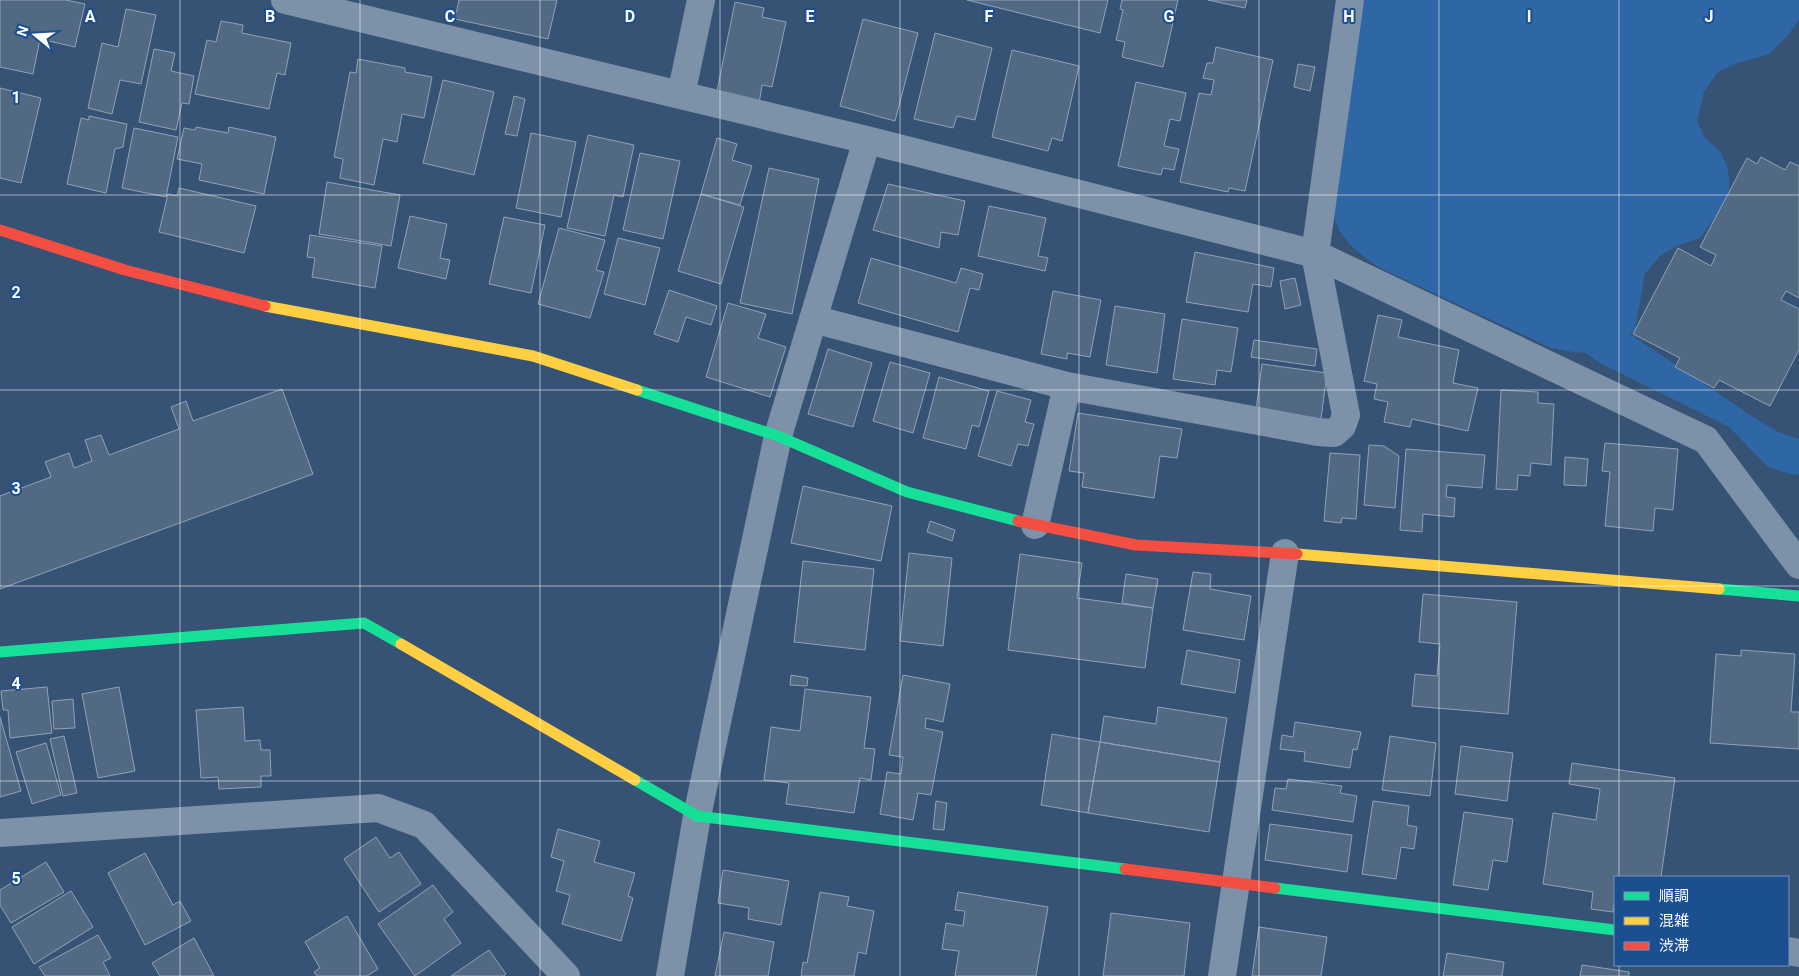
<svg xmlns="http://www.w3.org/2000/svg" width="1799" height="976" viewBox="0 0 1799 976" font-family="Roboto,'Noto Sans JP',sans-serif">
	<rect width="100%" height="100%" fill="#365274"/>
	<!-- green -->
	<path fill="#2f66a5" d="M1361 0H1799V20L1788 35 1769 54 1738 63 1718 72 1704 92 1697 121 1705 138 1720 151 1727 166 1730 183 1726 202 1700 238 1679 245 1661 255 1645 274 1635 329 1630 334 1750 415 1778 432 1799 439V475L1790 474 1768 467 1729 427 1600 363 1584 352 1579 353 1551 348 1380 268C1363 257 1341 241 1335 220 1333 211 1334 201 1333 192Z"/>
	<!-- building -->
	<path fill="#526984" stroke="#92a2b6" d="M0 0H66L85 4 75 47 40 39 33 74 0 67Z
		M459 0H557L548 39 455 19Z
		M967 0H1108L1100 33Z
		M1122 0H1178L1163 67 1122 57 1125 42 1116 40 1123 10 1120 9Z
		M1208 0H1247L1245 8Z
		M735 2 764 8 762 17 786 22 772 87 762 85 759 104 716 96Z
		M126 9 156 15 141 84 120 80 112 114 88 108 102 43 118 47Z
		M863 19 918 33 895 121 840 106Z
		M221 21 243 25 242 33 291 43 285 75 277 73 269 109 195 94 207 40 216 42Z
		M935 33 992 48 975 120 957 116 953 128 914 119Z
		M1216 47 1273 60 1245 191 1229 188 1228 192 1180 182 1199 93 1211 95 1214 80 1203 78 1207 63H1213Z
		M154 49 175 53 171 71 194 76 189 104 182 103 176 130 139 122Z
		M1012 50 1079 66 1062 141 1052 138 1048 151 992 137Z
		M358 59 405 68V72L432 77 424 118 402 114 397 142 383 139 374 185 340 178 343 159 334 157 350 72 356 73Z
		M1298 64 1315 67 1310 91 1294 87Z
		M443 80 494 92 474 175 423 163Z
		M1136 82 1186 93 1180 121 1170 119 1164 146 1179 149 1174 170 1163 168 1161 175 1118 166Z
		M0 88 41 98 21 183 0 178Z
		M514 96 525 99 517 136 505 134Z
		M89 116 127 124 123 147 115 149 106 193 67 184 81 118 89 120Z
		M196 127 228 133 229 127 276 137 264 194 199 180 202 164 177 159 184 128 195 130Z
		M134 128 178 137 166 197 122 188Z
		M531 133 576 142 561 217 516 208Z
		M588 135 634 145 623 197 614 195 605 236 567 228Z
		M717 138 737 144 732 160 752 166 740 205 701 194Z
		M640 153 680 161 663 239 623 230Z
		M1761 157 1785 170 1790 162 1799 166V298L1786 291 1781 300 1799 309V350L1770 406 1719 380 1714 388 1675 367 1680 358 1633 334 1678 248 1711 266 1716 255 1700 247 1747 158 1757 164Z
		M769 168 819 179 792 314 740 303Z
		M327 182 400 195 391 246 319 234Z
		M888 184 965 201 958 235 941 232 939 248 873 230Z
		M179 188 256 206 244 253 159 232 168 194 177 196Z
		M701 194 744 207 721 284 678 271Z
		M989 206 1046 218 1038 256 1048 258 1045 271 978 256Z
		M410 216 447 224 440 258 450 260 446 279 398 268Z
		M504 217 545 225 531 293 489 284Z
		M559 228 605 240 596 270 604 272 590 318 538 304Z
		M310 235 382 246 375 288 312 277 315 258 307 257Z
		M618 238 660 248 645 305 604 294Z
		M1195 252 1274 268 1271 287 1253 284 1248 312 1186 302Z
		M871 258 956 283 961 268 983 274 979 290 970 288 958 332 858 303Z
		M1295 278 1301 305 1285 309 1280 281Z
		M669 290 717 306 711 325 686 317 678 342 654 334Z
		M1053 291 1101 300 1090 357 1067 353V359L1041 354Z
		M728 303 766 314 758 338 786 347 770 397 706 377Z
		M1115 306 1165 314 1157 373 1106 365Z
		M1378 315 1402 320 1398 337 1459 350 1453 383 1478 388 1468 431 1412 419 1410 427 1384 422 1388 402 1374 399 1377 384 1364 381Z
		M1182 319 1238 328 1231 372 1217 370 1215 385 1173 379Z
		M1254 340 1317 349 1315 366 1251 357Z
		M828 349 872 363 853 427 808 414Z
		M890 362 930 373 913 433 873 421Z
		M1262 364 1327 373 1321 419 1256 410Z
		M939 377 989 391 979 427 972 425 966 449 923 438Z
		M282 389 313 474 0 589V496L51 477 45 462 69 453 74 468 92 461 85 440 101 435 109 455 179 429 171 407 186 401 193 421Z
		M1501 390 1538 392V403L1554 404 1551 465 1531 463 1530 476 1518 475 1517 490 1496 489Z
		M997 391 1031 400 1025 422 1034 424 1028 446 1018 444 1011 466 978 456Z
		M1078 413 1182 429 1177 458 1160 456 1154 498 1082 487 1084 473 1069 471Z
		M1605 443 1678 449 1673 510 1655 508 1653 531 1605 526 1610 472 1602 471Z
		M1369 445 1384 446 1399 456 1395 508 1364 505Z
		M1406 449 1485 455 1482 488 1447 485 1446 497 1455 498 1454 517 1423 514 1422 532 1400 530Z
		M1330 453 1360 455 1356 519 1342 518 1341 523 1324 521Z
		M1565 457 1588 459 1586 486 1564 485Z
		M803 486 892 506 881 561 791 543Z
		M930 521 955 530 952 541 927 532Z
		M909 553 952 558 943 646 900 641Z
		M1020 554 1082 563 1077 598 1153 608 1145 668 1008 650Z
		M803 561 874 569 865 650 794 642Z
		M1193 572 1211 574 1210 589 1251 596 1244 640 1183 630Z
		M1126 574 1158 579 1153 608 1122 603Z
		M1423 594 1517 602 1508 714 1412 706 1415 674 1437 676 1440 644 1419 642Z
		M1187 650 1240 660 1235 693 1181 684Z
		M1741 650 1795 654 1791 712H1799V749L1710 743 1716 654 1741 656Z
		M791 675 808 678 807 686 790 685Z
		M903 675 950 684 943 722 926 718 925 728 943 732 931 795 918 793 913 820 880 814 887 772 901 774 903 757 889 755Z
		M47 687 52 733 10 738 8 710H3L1 691Z
		M119 687 135 771 98 778 82 694Z
		M805 689 871 697 864 748 875 749 871 780 860 778 854 813 786 804 789 783 764 780 771 727 800 731Z
		M73 699 75 728 54 729 52 701Z
		M243 707 245 741 260 740 261 750H270L271 776H261V787L219 789 218 777 201 778 196 710Z
		M1158 707 1227 718 1220 762 1100 742 1104 716 1156 724Z
		M0 717 21 791 0 797Z
		M1295 722 1361 732 1357 750 1353 749 1350 768 1304 761 1305 752 1280 749 1282 735 1293 737Z
		M1052 734 1100 742 1088 813 1041 805Z
		M64 736 77 793 63 796 50 739Z
		M1390 736 1436 743 1430 796 1382 790Z
		M1100 742 1220 762 1209 832 1088 813Z
		M46 743 61 795 32 804 16 752Z
		M1461 746 1513 753 1507 801 1455 794Z
		M1572 763 1675 778 1661 877H1615V899L1613 912 1591 909 1593 892 1543 884 1553 813 1596 820 1600 789 1569 784Z
		M1288 779 1342 786 1340 793 1357 796 1353 822 1272 810 1275 788 1286 789Z
		M936 801 947 803 944 830 933 829Z
		M1373 801 1409 806 1407 825 1417 827 1414 849 1401 847 1396 879 1362 874Z
		M1464 812 1513 819 1507 862 1493 860 1488 890 1453 885Z
		M1270 824 1352 835 1347 872 1265 860Z
		M558 829 600 841 594 862 635 873 628 896 633 898 621 941 562 924 570 895 556 891 564 861 551 857Z
		M376 837 390 858 399 852 421 884 379 912 344 859Z
		M145 853 173 905 180 901 191 921 145 945 108 873Z
		M46 862 64 892 11 923 0 905V890Z
		M723 870 789 881 781 925 748 919 749 908 718 903Z
		M433 885 453 912 444 919 461 943 415 976 378 924Z
		M71 891 93 927 34 964 12 927Z
		M820 892 849 897 847 906 874 911 866 954 858 952 854 976H801L803 962 807 963Z
		M958 892 1048 907 1036 976H955L959 951 942 949 946 923 963 926 965 911 955 910Z
		M1111 913 1190 923 1184 976H1103Z
		M347 916 378 969 367 976H317L314 972 320 968 305 942Z
		M1259 927 1327 937 1321 976H1252Z
		M724 932 774 942 768 976H715Z
		M98 935 111 958 103 962 110 976H45L39 967Z
		M194 938 214 976H160L152 963Z
		M489 950 506 974 504 976H451Z
		M1447 953 1504 962 1502 976H1443Z
		M1582 965 1629 972V976H1580Z"/>
	<g fill="none" stroke-linecap="round" stroke-linejoin="round">
		<!-- street -->
		<path stroke="#7d92a8" stroke-width="28" d="M285 0 867 140 1315 254 1706 440 1799 565
			M681 95 701 0
			M813 319 1067 386 1318 432 1334 433 1342 426 1346 415 1315 254 1350 0
			M1035 525 1067 386
			M0 833 378 808 424 825 566 976
			M1788 951 1799 953
			M670 976 697 816 778 436 867 140
			M1222 976 1285 553"/>
		<!-- fast -->
		<path stroke="#16e098" stroke-width="11" d="M637 390 778 436 907 492 1018 521
			M1719 589 1799 596
			M0 652 364 623 401 644
			M635 780 697 816 1125 869
			M1275 888 1615 930"/>
		<!-- slow -->
		<path stroke="#ffcf43" stroke-width="11" d="M265 306 533 356 637 390
			M1297 554 1719 589
			M401 644 635 780"/>
		<!-- jam -->
		<path stroke="#f24e42" stroke-width="11" d="M0 230 125 270 265 306
			M1018 521 1136 545 1297 554
			M1125 869 1275 888"/>
	</g>
	<!-- grid -->
	<path fill="none" stroke="#fff" stroke-width="1" stroke-opacity="0.55" d="M180 0V976M360 0V976M540 0V976M720 0V976M900 0V976M1079 0V976M1259 0V976M1439 0V976M1619 0V877M0 195H1799M0 390H1799M0 586H1799M0 781H1799M1619 965V976"/>
	<g font-size="16" text-anchor="middle" font-weight="bold" fill="#fff" stroke="#1b4f8f" stroke-width="4" stroke-linejoin="round" paint-order="stroke">
		<text x="90" y="22">A</text>
		<text x="270" y="22">B</text>
		<text x="450" y="22">C</text>
		<text x="630" y="22">D</text>
		<text x="810" y="22">E</text>
		<text x="989" y="22">F</text>
		<text x="1169" y="22">G</text>
		<text x="1349" y="22">H</text>
		<text x="1529" y="22">I</text>
		<text x="1709" y="22">J</text>
		<text x="16" y="103">1</text>
		<text x="16" y="298">2</text>
		<text x="16" y="494">3</text>
		<text x="16" y="689">4</text>
		<text x="16" y="884">5</text>
	</g>
	<!-- legend -->
	<rect x="1614" y="876" width="175" height="90" fill="#1b4f8f" stroke="#7695bc"/>
	<rect x="1624" y="892" width="25" height="8" fill="#16e098" stroke="#7695bc"/>
	<text x="1659" y="901" font-size="15" fill="#ffffff">順調</text>
	<rect x="1624" y="917" width="25" height="8" fill="#ffcf43" stroke="#7695bc"/>
	<text x="1659" y="926" font-size="15" fill="#ffffff">混雑</text>
	<rect x="1624" y="942" width="25" height="8" fill="#f24e42" stroke="#7695bc"/>
	<text x="1659" y="951" font-size="15" fill="#ffffff">渋滞</text>
	<!-- north arrow -->
	<g transform="translate(35 35) rotate(288)" stroke="#1b4f8f" stroke-width="4" paint-order="stroke">
	<path d="M0-4L9 19L0 12L-9 19Z" fill="#ffffff"/>
	<text y="-8" font-size="14" font-weight="bold" text-anchor="middle" fill="#ffffff">N</text>
	</g>
</svg>
